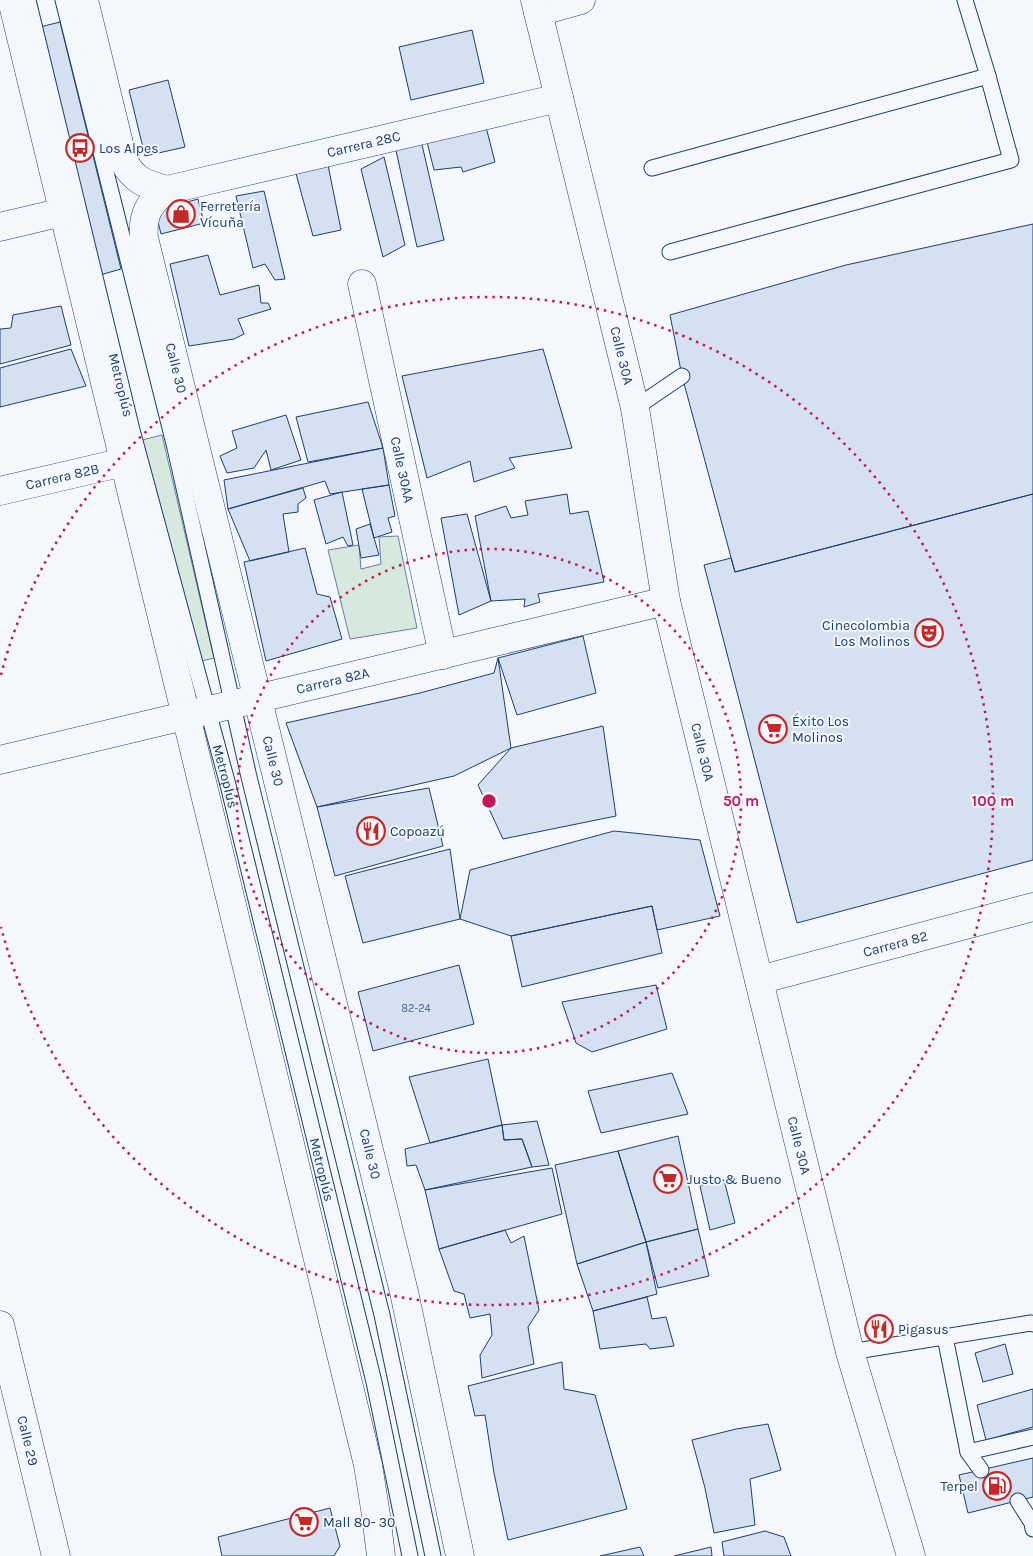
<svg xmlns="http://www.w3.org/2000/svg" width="1033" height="1556" viewBox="0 0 1033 1556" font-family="Karla,sans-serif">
	<rect width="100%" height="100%" fill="#f4f7fb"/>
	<!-- green -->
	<path fill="#d7e8df" stroke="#687fa3" d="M162 435 214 658 202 661 142 440Z
		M398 536 417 628 350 639 328 550 359 545 361 569 381 564 379 537Z"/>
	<!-- building -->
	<path fill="#d5e0f0" stroke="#1d3f73" d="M60 22 121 269 100 275 40 27Z
		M472 30 484 83 411 100 399 47Z
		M168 80 185 147 145 156 129 90Z
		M486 127 495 162 463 172 461 167 434 170 426 138Z
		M420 136 444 240 417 247 394 141Z
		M384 157 405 245 383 257 361 169Z
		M327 160 341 230 313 236 295 170Z
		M264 191 285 279 275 280 265 264 253 268 236 196Z
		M198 199 204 223 161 234 157 218 162 209Z
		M1033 224V494L735 572 682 376 670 315 846 265Z
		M208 255 220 295 259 285 261 303H268L271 309 238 319 244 334 234 339 189 346 170 264Z
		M61 306 71 345 0 364V329L11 328 13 315Z
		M71 349 86 386 0 407V368Z
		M543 349 572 448 509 458 515 468 474 482 470 461 427 478 402 376Z
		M368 402 383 448 308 462 296 417Z
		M286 415 301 460 271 470 266 450 254 468 227 473 220 456 237 448 232 431Z
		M383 448 389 485 330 494 325 481 228 509 224 480Z
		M389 485 395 516 388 518 392 532 374 538 362 489Z
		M303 488 306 498 298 504V512L283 514 289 552 250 561 228 509Z
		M342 492 353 545 348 546 343 537 326 544 314 500Z
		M567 494 570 514 588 511 604 582 538 594 540 602 524 607 525 599 491 601 475 516 506 506 511 518 528 515 525 501Z
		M1033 494V860L797 923 704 565 731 558 735 572Z
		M467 514 491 601 459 615 441 518Z
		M370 524 379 555 361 558 356 529Z
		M305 548 317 594 330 597 342 639 266 661 244 562Z
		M583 636 596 693 517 715 498 658Z
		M498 658 511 748 454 776 317 807 286 723 420 693 494 673Z
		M603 726 616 816 503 839 478 785 511 748Z
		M429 788 443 846 335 876 317 807Z
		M614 831 700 840 720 916 657 930 652 906 511 936 460 919 470 870Z
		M450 849 460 919 363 943 345 876Z
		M652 906 662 953 522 987 511 936Z
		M459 965 474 1024 373 1051 358 992Z
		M656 985 667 1029 592 1052 576 1043 562 1002Z
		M488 1059 502 1125 430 1143 409 1077Z
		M672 1073 688 1114 601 1133 588 1091Z
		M537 1121 549 1165 532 1167 522 1139 504 1140 502 1125Z
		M502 1125 504 1140 522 1139 532 1167 425 1190 416 1165 407 1166 405 1149Z
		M678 1136 698 1229 646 1242 618 1151Z
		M618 1151 646 1242 577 1264 555 1165Z
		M552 1168 562 1214 439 1249 425 1190Z
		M724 1180 735 1223 710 1230 700 1186Z
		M698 1229 709 1276 658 1288 646 1242Z
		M505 1230 511 1243 524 1236 539 1310 528 1327 534 1364 482 1378 480 1355 492 1335 490 1314 470 1318 464 1294 454 1291 439 1249Z
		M646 1242 657 1294 593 1311 577 1264Z
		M647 1297 652 1319 666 1317 674 1346 650 1349 646 1344 600 1349 593 1311Z
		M1005 1344 1013 1374 983 1382 975 1353Z
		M562 1362 564 1389 595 1395 627 1509 508 1540 494 1473 485 1415 475 1416 468 1386Z
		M1033 1389V1427L986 1440 977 1405Z
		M768 1424 781 1470 750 1479 755 1525 714 1533 705 1488 692 1440 736 1429Z
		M1033 1458V1497L968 1513 959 1475Z
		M330 1508 340 1546 334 1556H222L218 1537Z
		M765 1531 784 1537 791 1556H724L722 1542Z
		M640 1547 644 1556H600Z
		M711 1547 712 1556H674Z"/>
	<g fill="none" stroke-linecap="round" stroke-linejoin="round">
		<defs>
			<g id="service">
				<path id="s1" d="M28 0 132 430 228 785 374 1382 410 1556"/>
				<path d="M63 0 175 448 249 777 382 1315 433 1556"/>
				<path d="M652 168 988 76"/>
				<path d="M670 252 1011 160 988 76 965 0"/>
				<path d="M635 408 682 376"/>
				<path d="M945 1337 968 1452 981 1470"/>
				<path d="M850 1352 1031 1323 1033 1324"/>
				<path d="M968 1452 1033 1437"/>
				<path d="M1018 1501 1032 1523 1033 1529"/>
			</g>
			<g id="minor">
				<path d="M12 0 368 1465 376 1515 381 1556"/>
				<path d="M84 0 123 160C134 181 145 184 167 190"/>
				<path d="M538 12 581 0"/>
				<path d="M0 227 63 212"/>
				<path id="s2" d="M362 284 443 655"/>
				<path id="s3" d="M0 491 124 462"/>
				<path id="s4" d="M0 760 666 601"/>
				<path id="s5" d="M759 980 1033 907"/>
				<path id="s6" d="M0 1325 56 1556"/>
				<path id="s7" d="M460 1556 404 1292 144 238C142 215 149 202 167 190L559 98"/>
			</g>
			<g id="tertiary">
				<path id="s8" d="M535 0 635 408 666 601 850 1352 911 1556"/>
			</g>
		</defs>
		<!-- service casing -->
		<use href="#service" stroke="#1d3f73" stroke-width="17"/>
		<!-- minor casing -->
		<use href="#minor" stroke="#1d3f73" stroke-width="29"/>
		<!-- tertiary casing -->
		<use href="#tertiary" stroke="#1d3f73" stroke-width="29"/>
		<!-- service -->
		<use href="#service" stroke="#f4f7fb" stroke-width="15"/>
		<!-- minor -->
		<use href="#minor" stroke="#f4f7fb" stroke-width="28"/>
		<!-- tertiary -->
		<use href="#tertiary" stroke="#f4f7fb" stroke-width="28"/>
	</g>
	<!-- distance rings -->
	<g fill="none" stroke="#c2185b" stroke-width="2.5" stroke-dasharray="2.5 5">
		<circle cx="489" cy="801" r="252"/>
		<path d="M1 675A504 504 0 1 1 1 927"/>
	</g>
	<!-- icons -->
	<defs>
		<symbol id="bus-ring" viewBox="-11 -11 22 22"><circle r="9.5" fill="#f4f7fb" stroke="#c62828" stroke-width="1.5"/><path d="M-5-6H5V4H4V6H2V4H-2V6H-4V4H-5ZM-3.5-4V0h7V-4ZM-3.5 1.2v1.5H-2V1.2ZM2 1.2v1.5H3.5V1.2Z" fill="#c62828"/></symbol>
		<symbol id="shop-ring" viewBox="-11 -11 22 22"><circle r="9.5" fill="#f4f7fb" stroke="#c62828" stroke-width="1.5"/><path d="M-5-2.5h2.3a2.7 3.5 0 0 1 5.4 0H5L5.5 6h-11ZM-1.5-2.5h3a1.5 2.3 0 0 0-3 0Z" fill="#c62828"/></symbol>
		<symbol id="theatre-ring" viewBox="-11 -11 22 22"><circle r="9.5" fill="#f4f7fb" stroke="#c62828" stroke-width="1.5"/><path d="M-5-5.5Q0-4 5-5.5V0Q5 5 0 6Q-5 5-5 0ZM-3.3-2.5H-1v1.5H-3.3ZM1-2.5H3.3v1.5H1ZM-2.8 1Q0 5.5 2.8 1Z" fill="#c62828"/></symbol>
		<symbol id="supermarket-ring" viewBox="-11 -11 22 22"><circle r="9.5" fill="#f4f7fb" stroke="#c62828" stroke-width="1.5"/><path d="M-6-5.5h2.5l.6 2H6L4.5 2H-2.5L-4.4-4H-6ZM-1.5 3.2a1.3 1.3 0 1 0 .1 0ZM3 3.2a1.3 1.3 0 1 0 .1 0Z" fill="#c62828"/></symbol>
		<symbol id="restaurant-ring" viewBox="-11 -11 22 22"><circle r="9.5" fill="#f4f7fb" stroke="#c62828" stroke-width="1.5"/><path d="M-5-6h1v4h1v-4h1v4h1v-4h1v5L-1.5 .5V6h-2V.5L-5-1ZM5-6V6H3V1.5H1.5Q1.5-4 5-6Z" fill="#c62828"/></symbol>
		<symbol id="fuel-ring" viewBox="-11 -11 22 22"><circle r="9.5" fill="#f4f7fb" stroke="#c62828" stroke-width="1.5"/><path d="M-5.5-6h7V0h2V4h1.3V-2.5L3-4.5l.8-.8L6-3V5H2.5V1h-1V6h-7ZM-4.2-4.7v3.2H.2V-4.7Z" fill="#c62828"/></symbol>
	</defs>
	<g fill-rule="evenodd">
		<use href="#bus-ring" x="64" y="132" width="32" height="32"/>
		<use href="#shop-ring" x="165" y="198" width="32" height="32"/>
		<use href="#theatre-ring" x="913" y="617" width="32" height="32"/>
		<use href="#supermarket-ring" x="757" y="713" width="32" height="32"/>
		<use href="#restaurant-ring" x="355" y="815" width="32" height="32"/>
		<use href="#supermarket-ring" x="652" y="1163" width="32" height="32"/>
		<use href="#restaurant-ring" x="863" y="1313" width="32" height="32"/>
		<use href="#fuel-ring" x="981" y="1470" width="32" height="32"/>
		<use href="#supermarket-ring" x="288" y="1506" width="32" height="32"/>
	</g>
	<g text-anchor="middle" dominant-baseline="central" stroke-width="4" stroke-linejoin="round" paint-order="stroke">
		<!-- number labels -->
		<g font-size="11" fill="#4b6792">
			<text x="416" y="1008">82-24</text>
		</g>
		<!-- street labels -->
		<g font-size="14" fill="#1d3f73" stroke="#f4f7fb">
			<text stroke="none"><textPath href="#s7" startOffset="1614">Carrera 28C</textPath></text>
			<text stroke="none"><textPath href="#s8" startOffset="366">Calle 30A</textPath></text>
			<text transform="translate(176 368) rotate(76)">Calle 30</text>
			<text stroke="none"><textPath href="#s1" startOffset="396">Metroplús</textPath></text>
			<text stroke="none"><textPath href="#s2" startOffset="190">Calle 30AA</textPath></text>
			<text stroke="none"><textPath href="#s3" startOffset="64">Carrera 82B</textPath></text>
			<text stroke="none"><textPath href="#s4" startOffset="342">Carrera 82A</textPath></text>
			<text stroke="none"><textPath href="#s8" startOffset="771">Calle 30A</textPath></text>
			<text transform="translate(273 761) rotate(76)">Calle 30</text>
			<text stroke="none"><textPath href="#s1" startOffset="801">Metroplús</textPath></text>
			<text stroke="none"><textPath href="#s5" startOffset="141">Carrera 82</textPath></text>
			<text stroke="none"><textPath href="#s8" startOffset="1176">Calle 30A</textPath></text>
			<text transform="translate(370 1154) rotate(76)">Calle 30</text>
			<text stroke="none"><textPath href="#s1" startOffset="1206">Metroplús</textPath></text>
			<text stroke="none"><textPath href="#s6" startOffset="119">Calle 29</textPath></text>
		</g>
		<!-- poi labels -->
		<g font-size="14" fill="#1d3f73" stroke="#f4f7fb" text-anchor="start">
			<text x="99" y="148">Los Alpes</text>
			<text x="200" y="206">Ferretería<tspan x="200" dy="16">Vícuña</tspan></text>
			<text x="910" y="625" text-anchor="end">Cinecolombia<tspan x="910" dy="16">Los Molinos</tspan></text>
			<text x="792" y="721">Éxito Los<tspan x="792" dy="16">Molinos</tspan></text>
			<text x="390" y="831">Copoazú</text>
			<text x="687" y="1179">Justo &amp; Bueno</text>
			<text x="898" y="1329">Pigasus</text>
			<text x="978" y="1486" text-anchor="end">Terpel</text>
			<text x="323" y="1522">Mall 80- 30</text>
		</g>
	</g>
	<circle cx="489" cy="801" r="8" fill="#c2185b" stroke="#f4f7fb" stroke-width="2.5"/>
	<g font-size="15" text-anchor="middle" font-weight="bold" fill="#c2185b" stroke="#f4f7fb" stroke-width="4" stroke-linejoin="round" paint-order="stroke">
		<text x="741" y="806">50 m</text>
		<text x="993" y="806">100 m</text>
	</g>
</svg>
